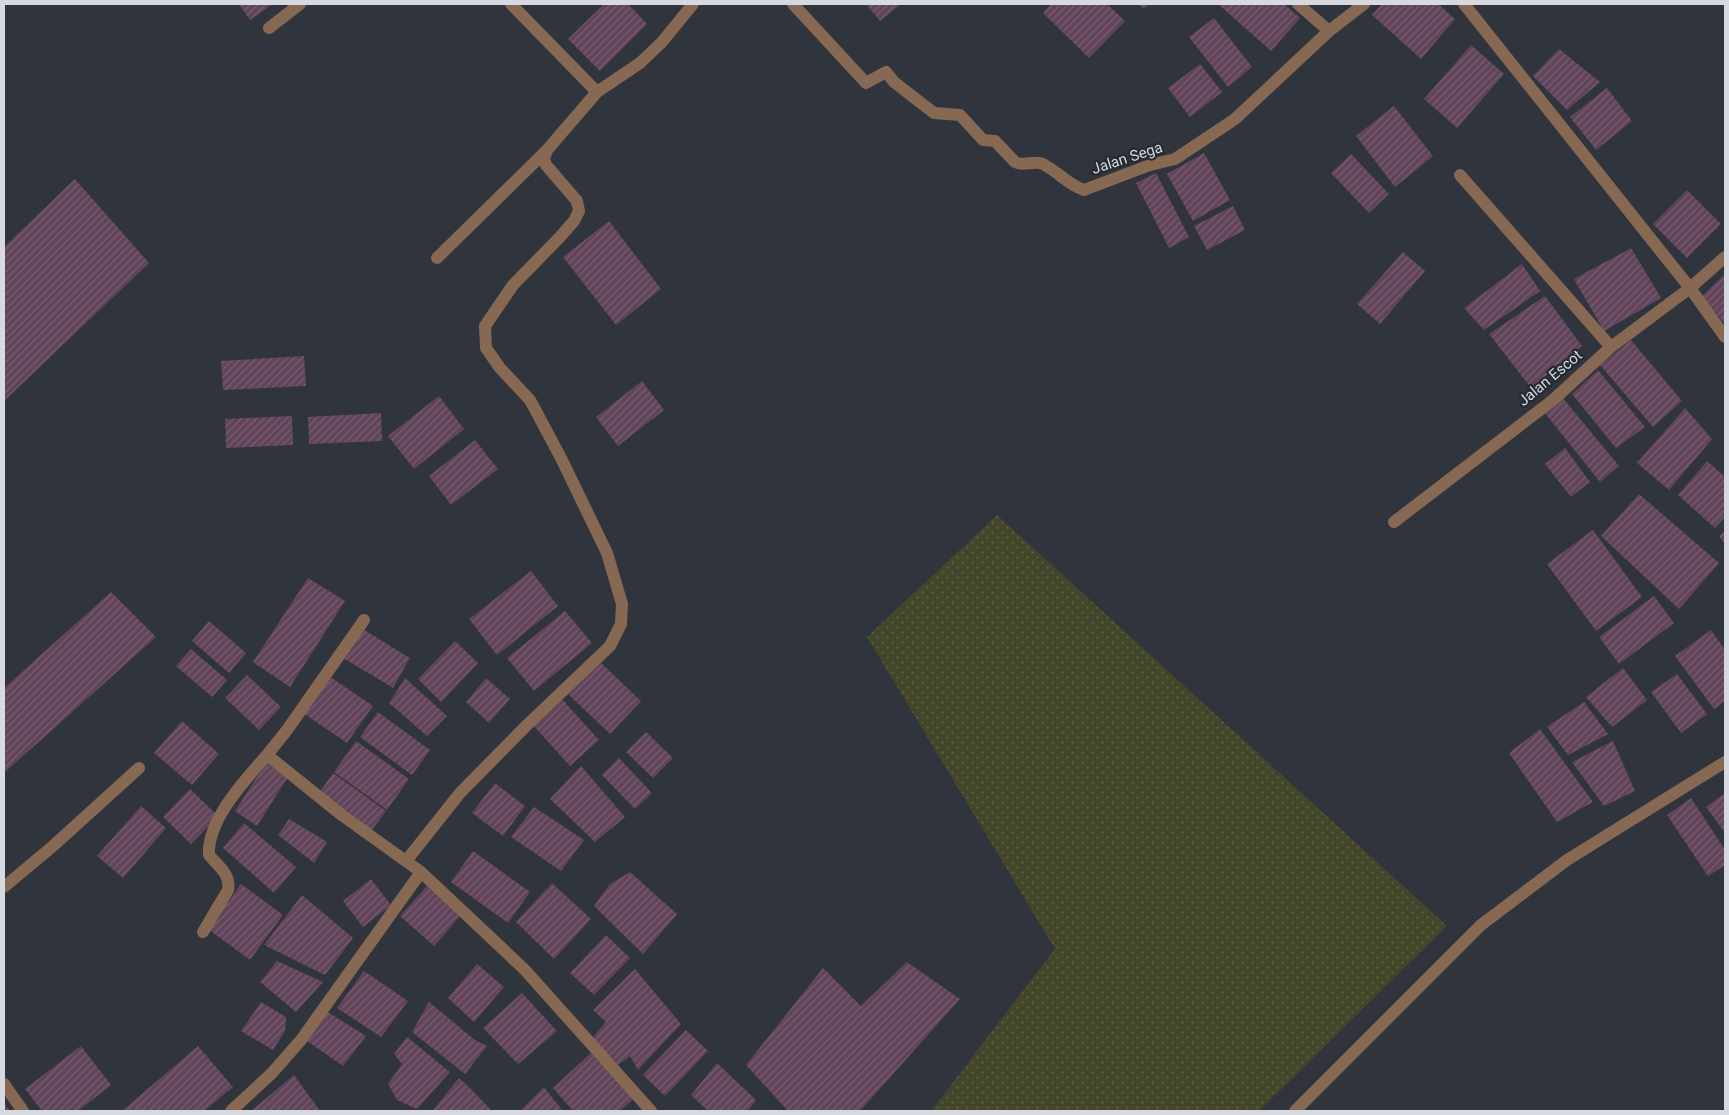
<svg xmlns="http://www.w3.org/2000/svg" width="1729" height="1115" viewBox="0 0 1729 1115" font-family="Roboto,sans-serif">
	<defs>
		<pattern id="grass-dots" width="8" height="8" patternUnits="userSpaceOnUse" patternTransform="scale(1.25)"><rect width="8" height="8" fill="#44462a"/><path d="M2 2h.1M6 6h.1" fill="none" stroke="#5e6048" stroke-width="1.8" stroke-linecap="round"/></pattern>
		<pattern id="building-hatch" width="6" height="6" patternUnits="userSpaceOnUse" patternTransform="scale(1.25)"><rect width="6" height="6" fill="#61435a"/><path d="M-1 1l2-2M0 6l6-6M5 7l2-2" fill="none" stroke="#775e71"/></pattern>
	</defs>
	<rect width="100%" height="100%" fill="#2f343d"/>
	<!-- grass -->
	<path fill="url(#grass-dots)" d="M997 515 1447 926 1259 1111H931L1055 949 867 637Z"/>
	<!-- building -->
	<path fill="url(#building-hatch)" d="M239 4H273L250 20Z
		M604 4H628L647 24 600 71 568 39Z
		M866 4H901L880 21Z
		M1051 4H1107L1125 21 1089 58 1043 13Z
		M1138 4H1149L1144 9Z
		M1218 4H1284L1300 18 1271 51Z
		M1382 4H1438L1455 19 1421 59 1372 15Z
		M1214 18 1252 67 1228 87 1189 37Z
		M1471 45 1504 74 1457 128 1424 99Z
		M1559 49 1600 82 1567 110 1533 76Z
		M1200 64 1222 92 1190 117 1168 88Z
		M1607 88 1632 121 1596 150 1570 117Z
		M1394 106 1433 156 1395 187 1356 136Z
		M1204 153 1230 200 1193 221 1167 174Z
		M1351 154 1389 194 1369 213 1331 173Z
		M1156 173 1189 237 1169 248 1136 183Z
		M75 179 149 263 4 401V247Z
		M1687 190 1721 224 1687 258 1653 224Z
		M1233 206 1245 230 1207 250 1194 226Z
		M609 221 661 289 616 325 563 257Z
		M1631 248 1661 298 1604 331 1574 279Z
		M1403 252 1425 271 1380 324 1357 304Z
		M1522 264 1540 291 1484 330 1464 308Z
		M1725 274V324L1701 297Z
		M1545 296 1582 346 1531 388 1489 334Z
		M1631 340 1682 401 1653 427 1600 365Z
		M304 356 306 386 223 390 221 361Z
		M1598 370 1645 427 1616 448 1572 394Z
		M642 381 664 410 618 446 596 417Z
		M439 396 464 429 414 469 388 436Z
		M1562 397 1619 466 1600 482 1544 412Z
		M1685 408 1712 439 1669 490 1637 463Z
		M381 413 382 441 309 444 308 417Z
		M292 416 293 445 226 448 225 419Z
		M475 440 498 469 451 505 429 476Z
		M1565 448 1590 482 1571 497 1545 464Z
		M1707 461 1725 477V517L1715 528 1678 495Z
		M1639 494 1719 563 1679 609 1601 536Z
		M1593 530 1642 597 1596 631 1547 564Z
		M1725 531V544L1719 536Z
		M531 571 558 606 497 655 469 619Z
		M308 578 345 601 290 687 253 662Z
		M111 592 156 637 4 773V688Z
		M1654 596 1674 623 1619 664 1599 637Z
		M565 611 592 643 534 691 507 658Z
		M209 621 246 653 229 673 192 641Z
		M361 628 410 658 393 688 343 658Z
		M1711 630 1725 650V701L1714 709 1675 656Z
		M455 641 478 663 441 702 418 679Z
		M191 649 227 680 212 697 176 666Z
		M599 661 641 701 610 734 568 694Z
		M1623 668 1647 700 1612 727 1586 697Z
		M1677 674 1707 714 1681 733 1651 692Z
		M247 675 281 707 259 730 225 698Z
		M329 676 373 706 347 743 303 713Z
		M405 678 447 716 427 736 389 703Z
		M486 678 510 699 489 723 466 702Z
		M561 698 599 740 570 766 532 724Z
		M1584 702 1608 734 1568 755 1547 727Z
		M378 712 430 750 412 775 360 737Z
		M182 721 219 754 192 785 154 753Z
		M1540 729 1593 802 1557 822 1509 753Z
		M646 732 673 758 653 778 626 752Z
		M356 741 409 779 387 810 334 772Z
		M1613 741 1635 791 1604 806 1572 762Z
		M619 758 652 793 635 809 602 775Z
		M266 763 288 777 257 826 235 811Z
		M581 766 625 817 595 842 550 799Z
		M333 773 386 811 371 831 319 793Z
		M495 783 525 806 503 836 472 813Z
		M190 789 218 816 191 844 163 817Z
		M1725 793V833L1706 807Z
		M1691 798 1725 850V865L1708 876 1667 815Z
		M141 806 166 828 123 878 97 856Z
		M534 807 584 840 561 871 511 837Z
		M289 819 327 842 314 863 278 835Z
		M244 823 296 867 274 893 223 848Z
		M473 851 530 892 508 923 451 882Z
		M630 872 677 914 643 954 594 906 610 884Z
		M371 879 391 905 363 927 343 901Z
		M552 883 591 919 554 959 516 922Z
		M241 884 283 915 250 960 208 929Z
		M428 885 461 915 434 946 400 916Z
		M302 895 353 938 325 975 264 945Z
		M606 935 630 958 594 995 570 973Z
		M277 961 323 982 296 1012 260 982Z
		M907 962 960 999 860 1111H788L746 1065 823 968 861 1006Z
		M477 964 504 987 474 1022 448 998Z
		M635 969 681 1024 638 1070 630 1056 618 1065 592 1038 606 1022 593 1010Z
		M364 971 408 1001 381 1037 337 1008Z
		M522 993 557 1031 518 1064 483 1028Z
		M261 1002 286 1017 285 1031 273 1050 241 1031Z
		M429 1002 475 1040 487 1046 465 1074 412 1032Z
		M326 1011 366 1036 343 1066 307 1041Z
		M686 1030 708 1051 665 1096 643 1075Z
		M407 1037 450 1072 417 1109 397 1100 388 1084 402 1064 394 1054Z
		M81 1046 111 1085 78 1111H42L25 1089Z
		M198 1046 233 1087 204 1111H122Z
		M591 1053 633 1099 620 1111H573L553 1088Z
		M717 1063 756 1100 748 1111H708L691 1095Z
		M294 1075 320 1111H251Z
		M459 1078 471 1089 492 1111 433 1110Z
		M544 1087 563 1111H520Z
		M4 1103 10 1111H4Z"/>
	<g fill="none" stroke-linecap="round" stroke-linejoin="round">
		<!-- minor -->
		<path stroke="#876853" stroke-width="12" d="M511 4 597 92
			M793 4 866 83 886 72 894 82 934 113 960 115 983 140 995 141 1015 162C1023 167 1034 160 1043 164 1057 171 1068 185 1084 190L1150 165 1175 159 1235 119 1329 31 1364 4
			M1298 4 1329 31
			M1464 4 1690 288 1725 337
			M269 28 300 4
			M1460 175 1611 347
			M437 258 547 150
			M1394 522 1553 400 1611 347 1690 288 1725 257
			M267 755 287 730 364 620
			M406 861 460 793 527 725 610 646 621 624 622 604 607 553 561 458 530 400 500 368 486 348 485 326 513 285 560 237 574 221 579 211 577 201 546 165 544 159 547 150 597 92 640 63 662 42 693 4
			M4 887 53 846 139 768
			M203 932 228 890C231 874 218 866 209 855 207 820 245 780 267 755L343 816 421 872 525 970 651 1111
			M4 1084 23 1111
			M231 1111 272 1073 301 1040 421 872
			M1295 1111 1481 925 1567 860 1725 762"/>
	</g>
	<g text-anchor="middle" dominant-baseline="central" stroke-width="4.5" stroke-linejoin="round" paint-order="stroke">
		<!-- street labels -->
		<g font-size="15" fill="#d6d9df" stroke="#252a33">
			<text transform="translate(1127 158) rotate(-18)">Jalan Sega</text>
			<text transform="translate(1550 378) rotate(-40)">Jalan Escot</text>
		</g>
	</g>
	<!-- border -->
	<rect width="1729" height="1115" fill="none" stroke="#d6d9df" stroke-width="10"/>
</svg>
